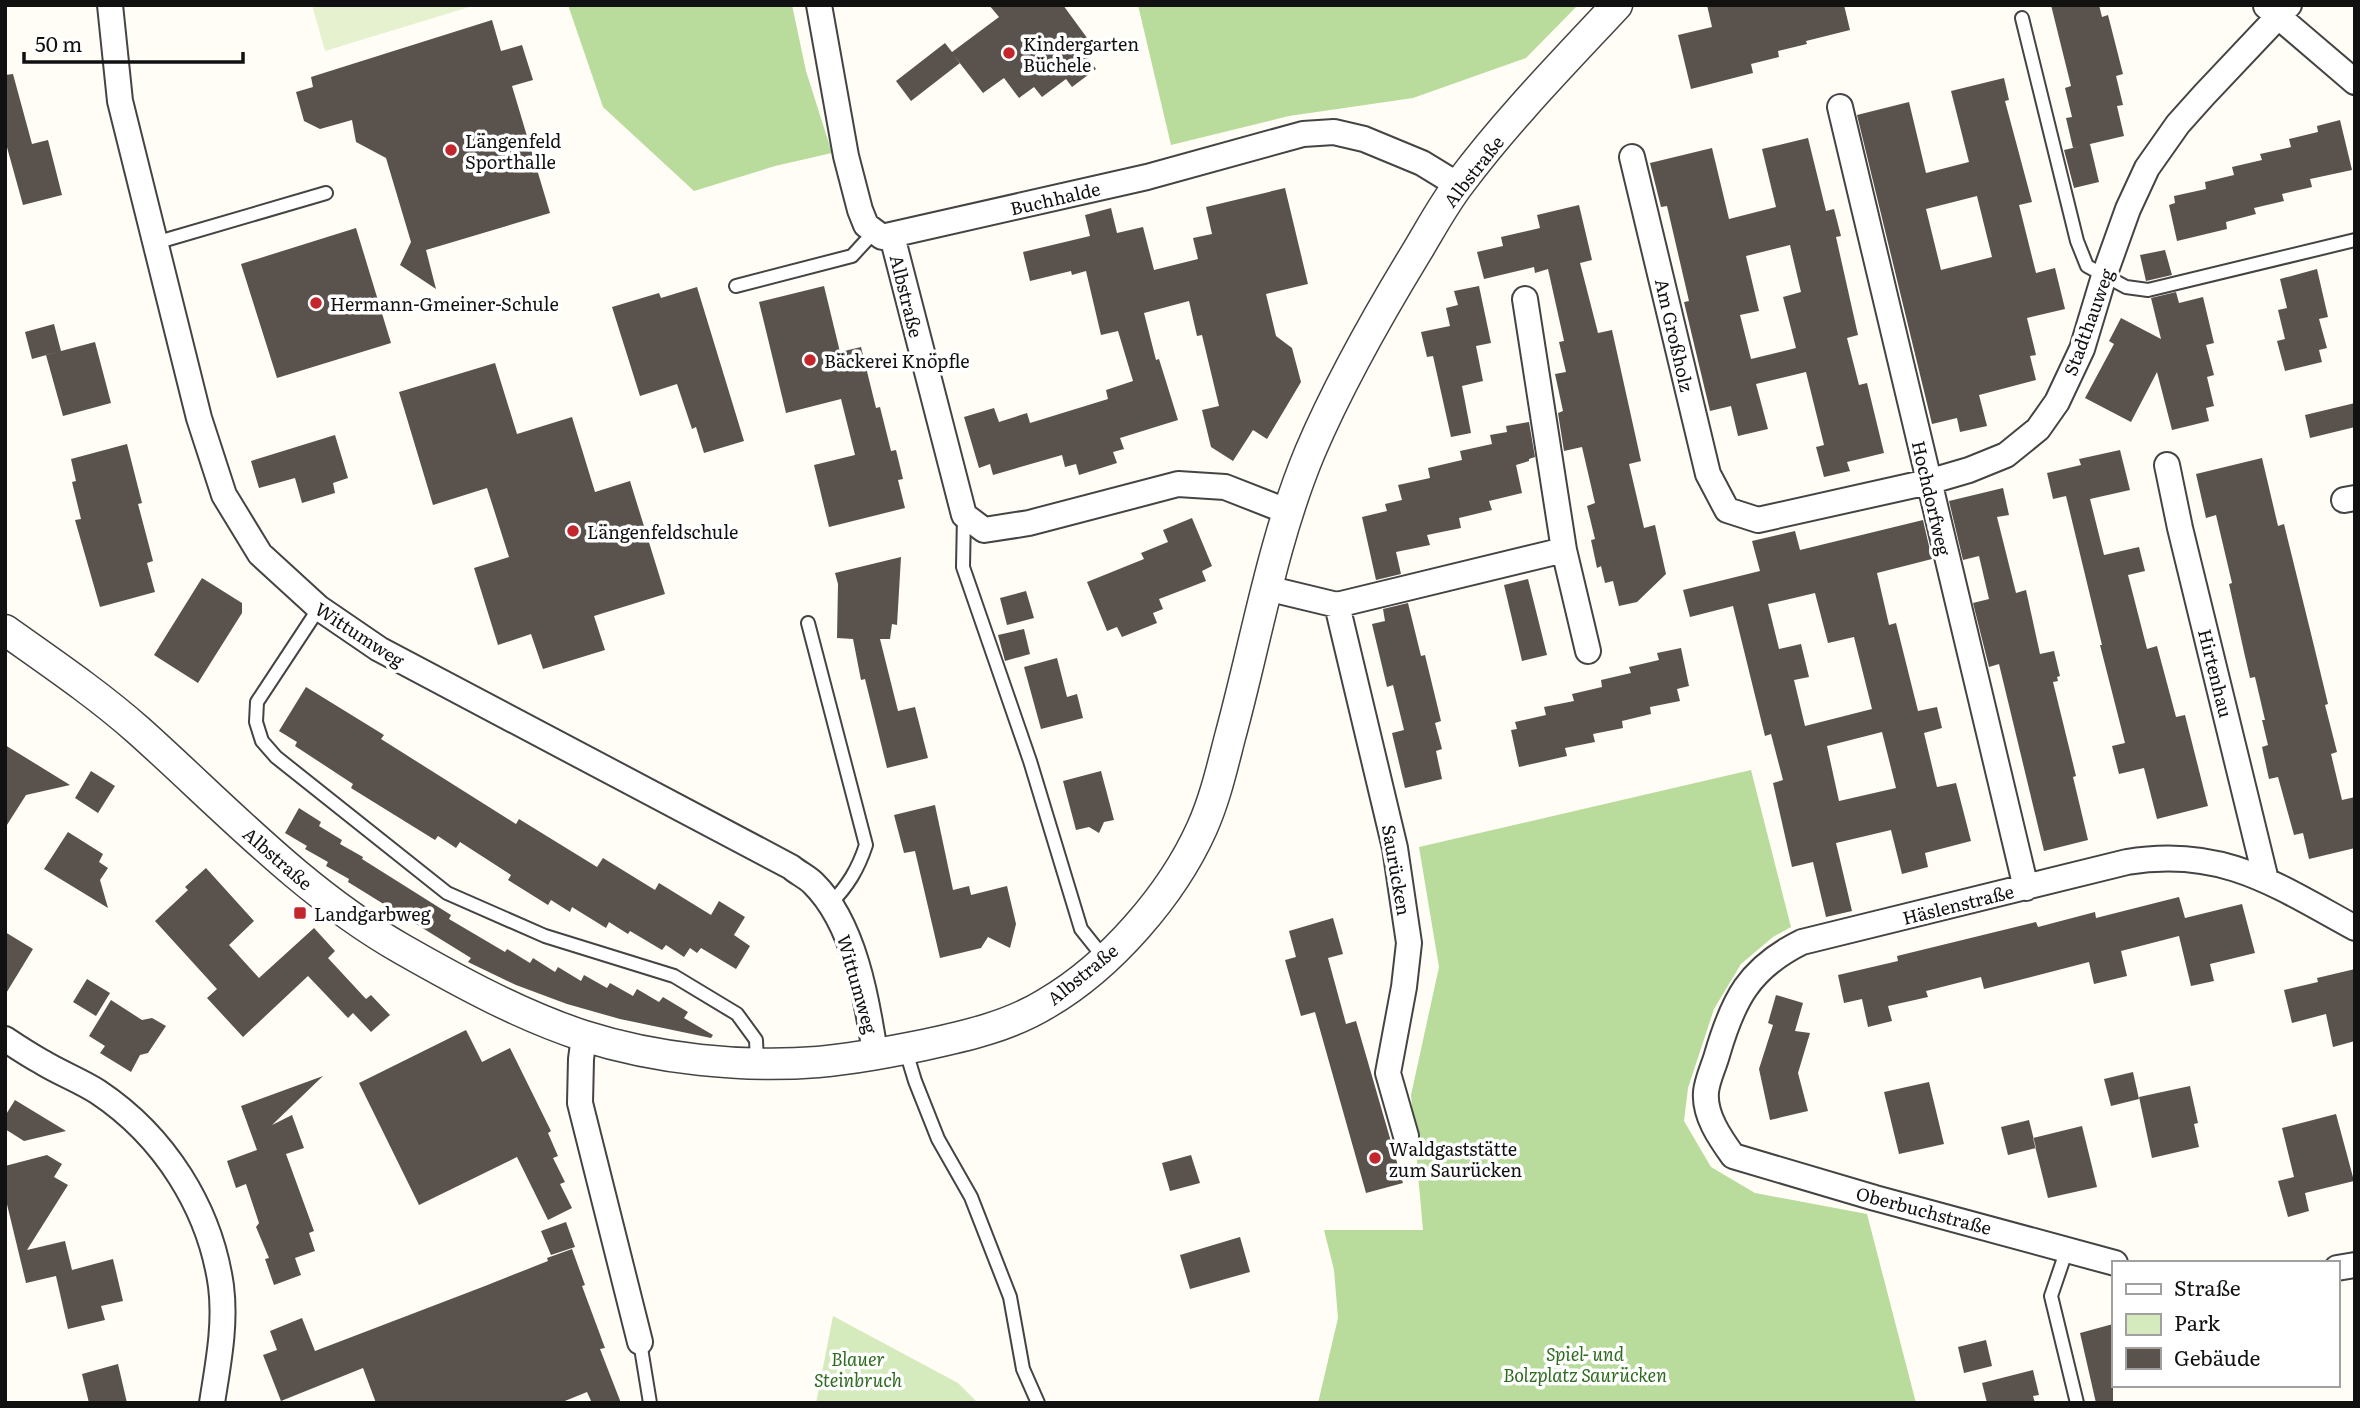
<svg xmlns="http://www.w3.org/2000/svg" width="2360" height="1408" viewBox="0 0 2360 1408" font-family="Literata,serif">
	<rect width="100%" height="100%" fill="#fffdf5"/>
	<!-- green -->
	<path fill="#d5ebbd" d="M833 1316 958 1383 978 1403H816Z"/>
	<!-- forest -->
	<path fill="#b9dc9c" d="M568 5H792L806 71 832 153 775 166 694 191 603 107Z
		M1138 5H1578L1526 58 1413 98 1289 116 1171 145Z
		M1751 770 1791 927 1773 937 1741 964 1714 1009 1688 1088 1684 1121 1711 1167 1755 1193 1867 1214 1916 1403H1318L1338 1318 1334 1270 1324 1230H1423L1411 1095 1439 967 1419 847Z"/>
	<!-- pitch -->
	<path fill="#e6f2cf" d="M312 5H476L325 51Z"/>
	<!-- building -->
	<path fill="#5a524d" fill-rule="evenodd" d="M989 5H1063L1093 46 1084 53 1096 69 1072 87 1066 79 1042 97 1034 87 1019 98 1004 78 983 93 952 53 960 63 911 101 896 81 945 43 952 52 999 17Z
		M1707 5H1844L1850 30 1806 41 1807 44 1778 51 1779 57 1751 64 1753 73 1691 89 1678 35 1712 27Z
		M2051 5H2099L2102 17 2108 15 2123 74 2116 76 2123 105 2117 106 2124 136 2073 148 2066 118 2072 117 2065 88 2071 86Z
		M492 20 501 51 522 45 533 80 512 86 550 213 426 250 436 289 400 265 411 242 386 158 356 142 352 120 320 129 304 121 296 92 313 87 311 77Z
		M13 74 32 144 48 140 62 195 23 205 5 140V75Z
		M2004 78 2009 100 2005 101 2032 202 2019 205 2036 273 2055 268 2065 309 2027 318 2036 355 2030 356 2036 380 1979 395 1987 426 1960 432 1957 418 1932 424 1857 115 1909 102 1926 173 1969 162 1951 91ZM1977 196 1992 257 1941 270 1926 209Z
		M2340 120 2352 170 2310 179 2312 187 2282 194 2284 201 2254 208 2256 214 2226 222 2227 229 2177 241 2169 205 2175 203 2174 196 2206 189 2205 182 2234 175 2232 167 2262 160 2260 154 2291 147 2289 139 2318 132 2317 126Z
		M1808 138 1826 211 1834 209 1841 236 1836 237 1858 335 1847 338 1859 385 1867 383 1884 453 1847 462 1850 471 1824 477 1816 447 1824 445 1806 372 1756 384 1768 429 1738 436 1731 406 1710 411 1684 302 1689 301 1667 206 1661 207 1650 163 1712 148 1729 219 1776 207 1762 149ZM1790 245 1801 292 1783 297 1796 348 1751 359 1740 315 1759 311 1746 256Z
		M2090 144 2099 182 2074 188 2064 150Z
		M1285 188 1308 284 1266 294 1276 336 1292 348 1301 382 1267 439 1253 430 1233 461 1211 447 1202 410 1219 406 1202 335 1197 336 1189 301 1144 313 1156 360 1159 359 1178 420 1120 438 1124 449 1113 452 1117 463 1079 475 1076 464 1065 467 1062 455 993 475 990 464 979 468 964 417 994 408 999 422 1027 413 1030 423 1108 399 1106 390 1133 381 1118 331 1101 335 1086 271 1072 275 1071 271 1030 281 1023 252 1090 236 1085 215 1111 208 1117 233 1143 227 1154 270 1198 259 1193 238 1212 234 1206 207Z
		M1579 205 1592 260 1580 263 1598 333 1612 330 1641 461 1629 464 1644 528 1655 525 1666 574 1637 602 1619 606 1613 581 1605 583 1601 566 1597 568 1591 540 1595 539 1587 506 1595 503 1582 447 1564 451 1558 413 1563 411 1555 374 1566 372 1559 342 1564 341 1548 269 1535 273 1534 267 1484 279 1477 252 1503 246 1501 237 1540 228 1537 215Z
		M356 228 391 343 277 378 241 264Z
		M2165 250 2172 275 2146 281 2140 255Z
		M2317 269 2328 317 2319 319 2327 348 2319 350 2322 362 2285 371 2277 341 2285 339 2278 310 2287 308 2280 279Z
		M824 286 840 352 861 347 876 408 880 407 891 451 896 450 903 479 898 480 905 508 829 527 814 465 855 455 841 399 786 413 759 302Z
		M1479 286 1491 343 1476 346 1483 381 1462 386 1471 433 1451 437 1433 356 1427 357 1421 332 1450 326 1446 308 1458 305 1454 291Z
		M697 287 744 441 704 453 696 427 692 429 677 384 640 396 612 307 659 293 661 298Z
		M2176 292 2179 303 2203 297 2214 343 2206 345 2214 375 2207 377 2214 406 2206 408 2209 421 2172 430 2157 372 2131 422 2085 398 2114 344 2109 341 2121 318 2161 339 2151 298Z
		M54 324 61 351 32 359 25 332Z
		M95 342 111 403 63 416 46 355Z
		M495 363 517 434 572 417 595 492 630 481 665 594 594 616 605 650 543 669 531 634 498 645 474 568 509 557 487 488 433 505 399 392Z
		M2355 403V427L2310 438 2305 415Z
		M1529 422 1535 457 1529 459V461L1516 465 1522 493 1489 501 1492 510 1459 518 1461 528 1427 535 1430 545 1396 552 1401 574 1376 580 1362 517 1387 511 1385 504 1402 500 1398 485 1430 478 1428 468 1462 460 1460 451 1492 444 1490 435 1507 432 1506 426Z
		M335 435 348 478 333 483 335 493 302 503 295 478 259 488 251 461Z
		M127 444 142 503 138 504 153 561 147 563 155 592 100 607 75 520 81 519 72 482 76 481 71 459Z
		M2120 450 2130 490 2090 499 2104 555 2139 547 2145 571 2128 575 2147 649 2157 646 2176 717 2185 715 2208 806 2157 819 2144 768 2119 774 2112 746 2125 743 2100 645H2102L2066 496 2053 499 2047 473 2081 465 2079 459Z
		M2262 458 2278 526 2284 524 2314 646 2328 704 2325 705 2337 752 2331 754 2342 800 2355 797V848L2309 859 2303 833 2294 835 2278 777 2269 779 2262 747 2268 745 2262 720H2265L2255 677 2250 678 2244 652 2229 584 2232 583 2216 515 2206 518 2196 474Z
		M2003 488 2009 515 1997 517 2016 593 2026 590 2040 654 2054 651 2060 676 2057 677 2058 681 2053 682 2076 776 2073 777 2088 840 2044 851 1999 664 1989 667 1973 603 1989 599 1979 556 1963 560 1949 501Z
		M1192 518 1212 566 1202 571 1206 581 1159 599 1163 609 1153 613 1157 623 1122 637 1117 627 1107 631 1087 582 1144 559 1141 553 1168 542 1163 530Z
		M1923 520 1932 559 1877 573 1889 625 1896 623 1918 711 1937 707 1942 728 1924 733 1937 787 1956 783 1971 841 1925 853 1928 867 1902 874 1891 830 1836 843 1852 911 1826 917 1813 862 1792 867 1773 783 1783 780 1771 734 1765 736 1733 606 1690 617 1683 590 1760 571 1752 541 1795 531 1800 550ZM1815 593 1828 643 1854 637 1872 709 1805 726 1794 680 1809 677 1801 644 1779 649 1768 604ZM1882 732 1896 788 1839 801 1827 746Z
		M901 557 897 625 892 624 890 639H880L898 711 915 707 928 758 887 768 865 679 861 680 853 639 837 638 838 584 835 573Z
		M202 578 242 603V613L198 683 154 655Z
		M1528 579 1547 655 1522 661 1504 585Z
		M1026 591 1034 618 1007 625 1000 598Z
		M1408 603 1421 656 1425 655 1441 721 1435 723 1442 749 1436 751 1442 779 1405 788 1392 733 1404 730 1393 685 1387 687 1372 624 1385 621 1383 609Z
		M1024 629 1030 654 1005 661 998 635Z
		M1681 648 1689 686 1677 689 1680 701 1650 707 1651 714 1622 721 1623 728 1593 734 1595 742 1565 748 1567 756 1519 767 1511 730 1517 729 1515 722 1546 715 1544 707 1574 701 1572 694 1602 687 1601 680 1631 673 1629 667 1659 660 1657 653Z
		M1057 658 1067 697 1077 694 1083 718 1041 729 1024 667Z
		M306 687 384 735 381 739 516 824 519 819 597 867 603 858 655 890 659 883 711 915 719 901 745 917 734 935 750 946 736 969 701 948 697 953 690 948 684 957 666 945 662 950 630 931 628 934 609 922 606 928 572 907 570 912 551 900 548 905 508 880 511 875 460 842 456 848 438 836 435 840 351 788 353 784 295 746 297 742 279 731Z
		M5 745 70 785 26 795 5 828Z
		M91 771 115 786 98 813 75 798Z
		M1101 771 1114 820 1104 822 1099 833 1089 827 1076 830 1063 781Z
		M935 805 953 890 969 886 971 895 1007 886 1016 924 1010 948 988 937 981 948 940 958 915 851 904 853 894 815Z
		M299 808 321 822 319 826 342 840 340 844 363 857 362 859 451 915 449 919 505 952 507 949 530 963 533 958 555 972 558 967 581 981 584 975 607 988 610 983 633 996 637 989 659 1002 663 997 688 1012 684 1018 713 1035 711 1038 620 1019 567 1004 516 985 468 962 471 958 348 882 349 879 326 866 328 862 305 849 307 846 285 833Z
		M68 832 103 854 99 862 108 868 100 880 108 908 44 869Z
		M206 868 254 921 229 945 259 978 314 928 335 951 328 958 366 999 371 995 390 1015 371 1032 353 1013 348 1018 308 976 243 1037 207 998 217 989 155 921 188 890 185 887Z
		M2179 897 2185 918 2242 904 2255 953 2210 964 2214 981 2191 986 2179 936 2121 951 2127 976 2094 984 2089 962 1984 989 1981 977 1926 991 1928 997 1888 1006 1892 1021 1868 1027 1862 999 1844 1003 1838 975 1898 961 1897 956 2036 922 2038 927 2095 912 2096 918Z
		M1333 918 1343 954 1328 958 1346 1024 1356 1021 1403 1183 1366 1193 1315 1012 1301 1016 1285 960 1296 957 1289 931Z
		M5 932 33 949 5 995Z
		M2355 969V1041L2333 1047 2326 1014 2292 1023 2284 990 2318 982 2317 978Z
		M87 979 110 993 96 1016 73 1002Z
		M1776 995 1803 1003 1795 1031 1810 1033 1798 1073 1808 1111 1770 1120 1759 1069 1773 1025 1768 1023Z
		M111 1000 142 1020 152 1018 166 1026 148 1053 140 1055 131 1072 100 1053 105 1046 89 1036Z
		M466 1030 482 1062 510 1048 551 1131 548 1133 558 1156 553 1158 565 1182 560 1184 572 1208 548 1220 517 1157 419 1205 359 1083Z
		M2133 1072 2139 1099 2111 1106 2104 1079Z
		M323 1076 272 1125 292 1115 304 1148 286 1154 314 1231 309 1233 315 1251 295 1258 301 1275 274 1285 265 1259 269 1258 256 1227 259 1223 246 1184 236 1188 227 1161 257 1150 241 1106Z
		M1929 1082 1944 1144 1899 1154 1884 1092Z
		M2190 1086 2198 1123 2194 1124 2199 1147 2152 1158 2139 1097Z
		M15 1100 66 1131 24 1141 5 1129V1116Z
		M2336 1114 2354 1181 2305 1193 2309 1211 2288 1217 2278 1181 2294 1177 2282 1128Z
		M2029 1120 2036 1148 2008 1155 2001 1127Z
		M2082 1126 2097 1187 2048 1198 2033 1138Z
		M47 1155 62 1164 54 1177 68 1185 27 1250 65 1241 72 1270 113 1259 123 1301 101 1306 105 1320 68 1329 56 1276 26 1283 5 1196V1166Z
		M1191 1155 1200 1183 1170 1191 1162 1163Z
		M566 1222 575 1247 551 1255 541 1231Z
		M1240 1237 1250 1272 1190 1289 1180 1255Z
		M572 1249 585 1285 582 1286 605 1348 600 1349 621 1403H592L587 1392 560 1403H376L363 1368 281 1401 263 1355 277 1350 270 1331 302 1318 315 1351 485 1286 548 1261 547 1258Z
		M2113 1324V1403H2096L2080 1333Z
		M1986 1340 1992 1366 1964 1373 1958 1347Z
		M118 1364 127 1403H89L82 1374Z
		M2033 1370 2039 1395 2033 1396 2035 1403H1987L1982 1383Z"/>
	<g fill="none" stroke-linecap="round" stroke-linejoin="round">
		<defs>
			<path id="service" d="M2022 18 2077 241 2087 266 2126 287 2148 290 2355 240
				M155 243 326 193
				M736 286 852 256 874 232
				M964 515 963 567 1030 761 1081 929 1105 959
				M319 608 257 702 256 722 262 741 276 757 447 893 545 936 674 976 737 1014 756 1040 757 1062
				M808 623 866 845C858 869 848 886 830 904
				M905 1048 915 1081 938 1139 971 1197 1010 1297 1023 1369 1038 1403
				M2067 1249 2051 1296 2077 1403
				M640 1342 650 1403"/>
			<path id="minor" d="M110 5 120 101 199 418 224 495 260 554 319 608 379 649 791 867C798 873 807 877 813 883 854 923 867 999 875 1053
				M819 5 846 156 860 210 866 225 882 237 1147 177 1303 134 1334 132 1364 139 1422 163 1458 185
				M2266 6 2355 82
				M1840 107 2026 888
				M1632 157 1708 474 1727 510 1758 520 1928 482 1969 470 2006 455 2038 429 2057 402 2082 349 2104 276 2128 209 2147 168 2178 124 2204 95 2289 5
				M892 236 964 515 984 530 1029 523 1178 484 1225 487 1289 512
				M1525 299 1564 550 1588 651
				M2167 465 2180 528 2266 880
				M2344 500 2355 498
				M1266 588 1337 605 1564 550
				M1337 605 1395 848 1409 943 1404 987 1388 1073 1406 1136
				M584 1036 581 1059 580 1103 640 1342
				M5 1039C17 1047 29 1055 42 1062 60 1073 81 1081 98 1092 164 1136 210 1208 221 1286 226 1325 218 1364 212 1403
				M2115 1263 1875 1198 1733 1156C1720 1138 1704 1115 1706 1092 1707 1080 1714 1066 1717 1055 1733 1000 1749 968 1802 942L2127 862C2222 846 2276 885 2355 928
				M2337 1268 2355 1265"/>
			<path id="tertiary" d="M5 630C50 662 96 693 138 730 223 806 302 892 402 949 460 982 520 1015 584 1036 656 1059 743 1068 818 1062 854 1059 889 1052 924 1045 966 1036 1010 1026 1047 1003 1110 966 1172 895 1202 828 1215 799 1222 768 1230 737 1256 642 1272 543 1310 452 1339 384 1377 317 1416 253 1430 230 1443 205 1460 183 1507 120 1563 63 1617 5"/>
		</defs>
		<!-- service casing -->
		<use href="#service" stroke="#444" stroke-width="16"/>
		<!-- minor casing -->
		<use href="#minor" stroke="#444" stroke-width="28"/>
		<!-- tertiary casing -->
		<use href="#tertiary" stroke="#444" stroke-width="33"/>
		<!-- service -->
		<use href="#service" stroke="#fff" stroke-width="12"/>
		<!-- minor -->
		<use href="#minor" stroke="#fff" stroke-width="24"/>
		<!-- tertiary -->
		<use href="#tertiary" stroke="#fff" stroke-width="30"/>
	</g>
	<!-- markers -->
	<g fill="#c4262e" stroke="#fff" stroke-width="2.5">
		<circle cx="1009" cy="53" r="7"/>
		<circle cx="451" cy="150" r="7"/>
		<circle cx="316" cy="303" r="7"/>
		<circle cx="810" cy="360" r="7"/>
		<circle cx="573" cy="531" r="7"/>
		<rect x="293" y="906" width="14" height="14" rx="3.5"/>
		<circle cx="1375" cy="1158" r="7"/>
	</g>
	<g text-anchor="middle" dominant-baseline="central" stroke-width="7" stroke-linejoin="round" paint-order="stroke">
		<!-- poi labels -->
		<g font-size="18" fill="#111" stroke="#fff" text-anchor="start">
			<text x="1023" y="43">Kindergarten<tspan x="1023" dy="21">Büchele</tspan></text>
			<text x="465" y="140">Längenfeld<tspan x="465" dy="21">Sporthalle</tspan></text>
			<text x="330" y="303">Hermann-Gmeiner-Schule</text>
			<text x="824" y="360">Bäckerei Knöpfle</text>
			<text x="587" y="531">Längenfeldschule</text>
			<text x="314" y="913">Landgarbweg</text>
			<text x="1389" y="1148">Waldgaststätte<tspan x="1389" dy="21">zum Saurücken</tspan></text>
		</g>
		<!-- street labels -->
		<g font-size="18" fill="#111" stroke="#fff">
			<text transform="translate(1473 171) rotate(-52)">Albstraße</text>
			<text transform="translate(1055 198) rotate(-13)">Buchhalde</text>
			<text transform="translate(907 296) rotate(76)">Albstraße</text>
			<text transform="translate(2088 322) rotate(-70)">Stadthauweg</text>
			<text transform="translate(1675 335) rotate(77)">Am Großholz</text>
			<text transform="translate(1932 498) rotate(77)">Hochdorfweg</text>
			<text transform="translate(360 634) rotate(33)">Wittumweg</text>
			<text transform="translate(2216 673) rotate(76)">Hirtenhau</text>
			<text transform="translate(278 858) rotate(41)">Albstraße</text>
			<text transform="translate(1397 870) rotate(80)">Saurücken</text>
			<text transform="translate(1958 904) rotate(-14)">Häslenstraße</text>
			<text transform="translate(1082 974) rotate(-39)">Albstraße</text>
			<text transform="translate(858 984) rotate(74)">Wittumweg</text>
			<text transform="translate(1924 1210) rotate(15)">Oberbuchstraße</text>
		</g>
		<!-- park labels -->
		<g font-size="18" font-style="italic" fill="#2f6b1f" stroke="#fff">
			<text x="1585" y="1353">Spiel- und<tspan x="1585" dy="21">Bolzplatz Saurücken</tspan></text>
			<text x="858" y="1358">Blauer<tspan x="858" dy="21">Steinbruch</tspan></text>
		</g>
	</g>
	<!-- border -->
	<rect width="2360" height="1408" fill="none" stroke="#111111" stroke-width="14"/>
	<!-- legend -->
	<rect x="2112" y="1261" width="228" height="126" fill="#ffffff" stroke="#a0a0a0" stroke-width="2"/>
	<rect x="2126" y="1284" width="35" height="10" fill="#ffffff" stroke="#a0a0a0" stroke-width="2"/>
	<text x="2174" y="1296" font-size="21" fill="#111111">Straße</text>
	<rect x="2126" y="1314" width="35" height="21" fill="#d5ebbd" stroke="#a0a0a0" stroke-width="2"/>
	<text x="2174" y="1331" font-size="21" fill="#111111">Park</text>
	<rect x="2126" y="1348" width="35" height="21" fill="#5a524d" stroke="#a0a0a0" stroke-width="2"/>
	<text x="2174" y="1366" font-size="21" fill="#111111">Gebäude</text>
	<!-- scale -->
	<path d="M24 52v10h219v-10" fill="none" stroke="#111111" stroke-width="3.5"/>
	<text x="35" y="52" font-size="21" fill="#111111" stroke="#ffffff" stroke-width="5" paint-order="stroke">50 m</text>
</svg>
